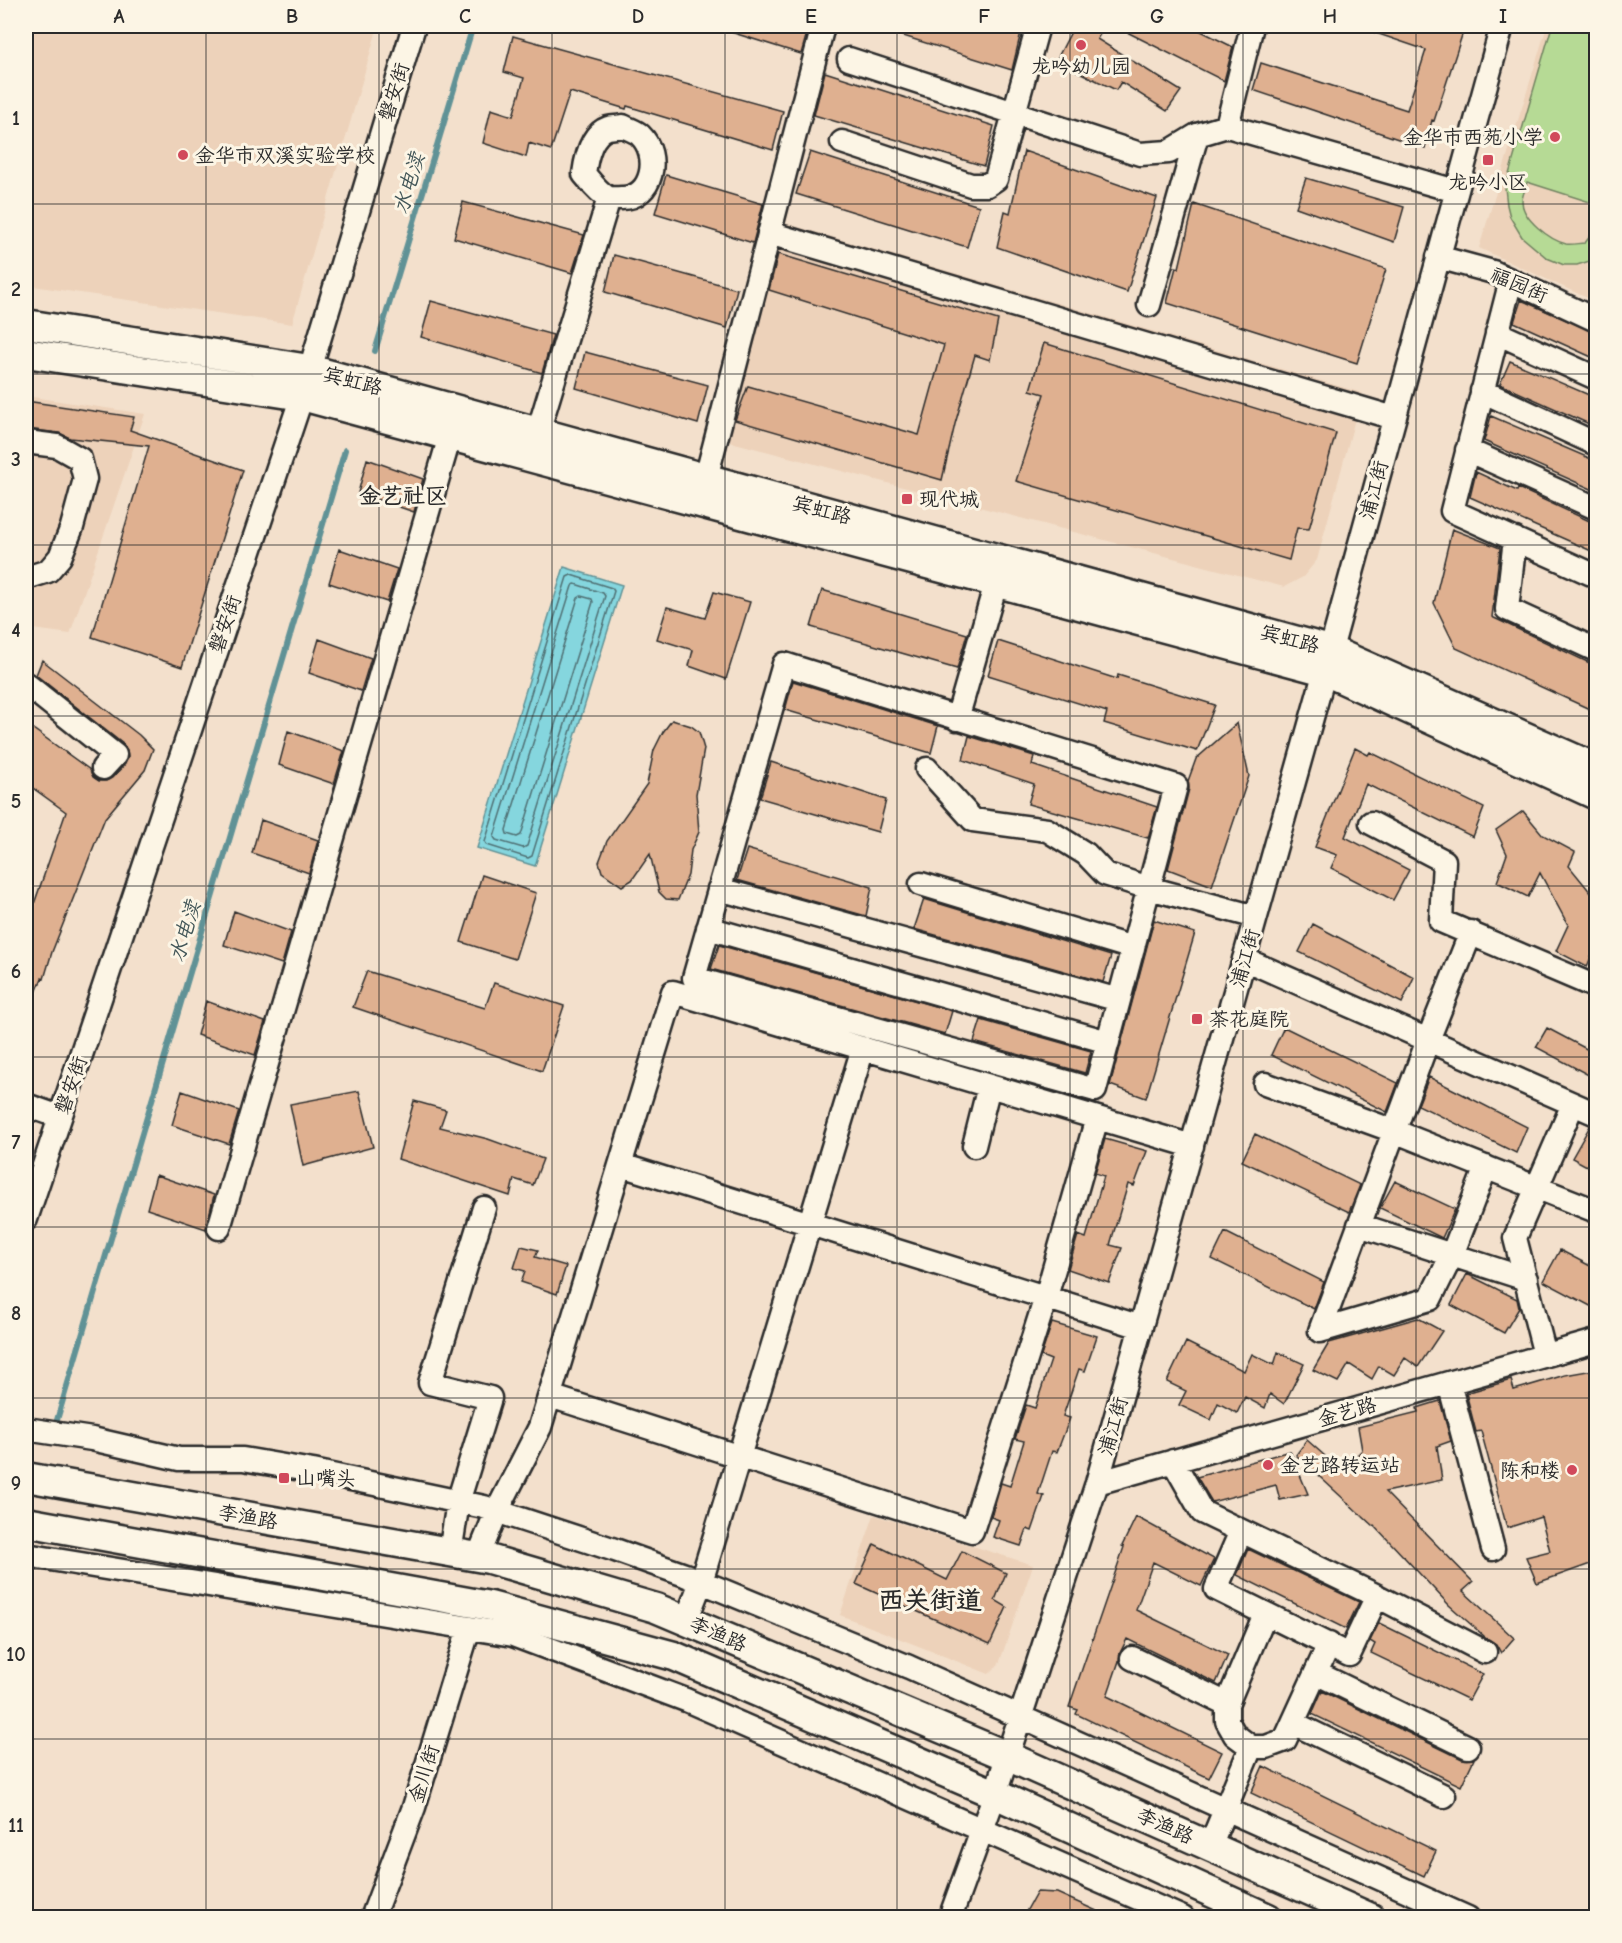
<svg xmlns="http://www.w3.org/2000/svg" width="1622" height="1943" viewBox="0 0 1622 1943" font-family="'Comic Neue','LXGW WenKai TC',sans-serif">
	<rect width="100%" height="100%" fill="#f3e0cc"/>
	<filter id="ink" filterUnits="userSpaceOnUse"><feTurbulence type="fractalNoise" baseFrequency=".0167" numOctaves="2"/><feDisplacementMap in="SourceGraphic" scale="12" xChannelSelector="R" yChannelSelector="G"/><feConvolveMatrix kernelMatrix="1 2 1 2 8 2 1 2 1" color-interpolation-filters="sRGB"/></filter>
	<g filter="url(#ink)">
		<!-- built -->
		<path fill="#edd2ba" d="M26 26H378L292 324 26 285Z
			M1547 26H1596V302L1479 248Z
			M781 222 1362 393 1317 560 1303 577 1284 587 708 436Z
			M26 396 145 414 70 634 26 628Z
			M874 1515 1033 1565 999 1664 989 1674 840 1615Z"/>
		<!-- green -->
		<path fill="#b6da95" stroke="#708260" stroke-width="1.5" d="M1552 26H1596V204L1527 182C1526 188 1522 196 1522 201 1522 219 1550 240 1566 244 1572 245 1579 243 1585 243L1596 228V259L1577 265H1564L1547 258 1522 237 1510 217 1507 205 1505 188Z"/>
		<!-- water -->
		<path fill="#85d6de" stroke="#619296" stroke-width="1.5" d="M564 567 622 585 535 866 477 848Z"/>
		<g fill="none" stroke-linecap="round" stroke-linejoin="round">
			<!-- shore -->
			<path stroke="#4f6f73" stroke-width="1.5" d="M571 575 612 588 614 591 532 856 528 858 487 845 485 842 567 577Z
				M575 584 603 593 605 596 527 846 523 848 496 840 494 837 572 586Z
				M581 596 592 599 593 602 521 835 517 837 507 834 506 830 578 598Z"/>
			<!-- stream -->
			<path stroke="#619296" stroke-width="6" d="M375 351 473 26
				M57 1420 345 450"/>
		</g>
		<!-- building -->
		<path fill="#dfb090" stroke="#2b2b2b" stroke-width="1.5" d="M722 26H809L801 54 721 29Z
			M881 26H1014L1022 28 1012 70 881 29Z
			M1074 26H1105L1097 39 1181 91 1167 111 1121 82 1116 90 1056 61Z
			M1115 26H1191L1233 47 1224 81Z
			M1361 26H1465L1434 121 1432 120 1425 148 1253 90 1261 63 1407 110 1426 50 1361 28Z
			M513 36 783 111 773 150 627 106 626 109 570 92 551 150 529 143 526 157 483 143 491 109 513 116 524 78 504 72Z
			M825 72 994 126 984 166 814 115Z
			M1024 151 1157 198 1127 292 997 247 1005 211 1010 213Z
			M810 152 979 206 967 247 796 194Z
			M666 175 763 204 753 243 655 213Z
			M1306 178 1404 207 1394 242 1296 207Z
			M463 202 584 235 572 273 454 238Z
			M1194 204 1386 269 1357 363 1167 303 1176 267 1179 268Z
			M778 254 998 320 990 360 975 355 955 424 942 480 735 420 748 386 919 435 944 345 769 290Z
			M614 255 737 289 727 328 605 292Z
			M1521 300 1596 333V359L1514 322Z
			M431 301 553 335 542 373 421 337Z
			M1044 343 1336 433 1309 529 1297 528 1289 560 1016 481 1044 394 1030 390Z
			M585 352 708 385 698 424 576 388Z
			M1510 361 1596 398V427L1500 384Z
			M26 401 134 417 130 430 243 470 182 667 92 637 149 446 70 438 59 433 26 429Z
			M1491 416 1596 461V491L1484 441Z
			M367 459 423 479 414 512 358 493Z
			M1476 472 1517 491 1518 488 1596 524V553L1470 497Z
			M1452 529 1500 548 1492 617 1596 666V712L1456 648 1434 603Z
			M339 549 397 569 387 602 329 583Z
			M822 590 967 634 957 669 811 627Z
			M714 592 750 602 726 679 689 666 693 650 657 639 667 607 705 618Z
			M319 639 371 658 361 691 309 673Z
			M998 641 1117 679 1118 675 1215 705 1197 751 1104 723 1107 712 988 675Z
			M42 660 139 735 153 749 145 770 105 818 52 952 44 979 42 978 26 1017V927L66 812 26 783V724L90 770 93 777 99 781H106L112 778 125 764 128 757 127 750 123 744 36 675Z
			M793 681 938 726 931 753 785 710Z
			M672 720 691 726 699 732 704 749 696 794 699 832 691 850 688 875 678 900 666 899 659 892 650 854 632 880 622 886 602 872 599 862 607 841 647 784 654 750 663 732Z
			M1237 723 1249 776 1212 886 1168 869 1189 789 1188 781 1196 759Z
			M288 731 344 751 334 784 279 765Z
			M969 736 1034 756 1032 765 1157 807 1148 838 1028 804 1034 784 963 760Z
			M1355 748 1368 755 1370 752 1484 808 1473 837 1366 784 1345 837 1409 870 1393 900 1331 868 1337 855 1315 847Z
			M771 762 886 800 878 832 760 798Z
			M1523 811 1543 835 1575 852 1569 866 1596 899V944L1587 967 1556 951 1568 925 1540 873 1528 897 1497 882 1507 854 1496 830Z
			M261 820 318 840 309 873 252 853Z
			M747 849 872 887 866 916 737 880Z
			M482 875 536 893 515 959 461 942Z
			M924 899 1111 956 1103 982 914 929Z
			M234 911 291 932 282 964 224 945Z
			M1154 920 1195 933 1146 1098 1110 1085Z
			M1313 924 1414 977 1402 1003 1299 952Z
			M719 945 952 1011 945 1034 711 969Z
			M367 971 485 1008 494 983 564 1006 542 1071 353 1007Z
			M206 1001 265 1022 255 1055 197 1035Z
			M981 1020 1091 1051 1085 1073 974 1042Z
			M1284 1027 1398 1083 1387 1112 1271 1055Z
			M1547 1028 1596 1054V1079L1536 1047Z
			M1429 1077 1527 1127 1516 1153 1418 1105Z
			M182 1091 239 1111 229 1144 172 1125Z
			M359 1091 373 1147 303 1166 290 1104Z
			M414 1101 446 1110 440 1127 488 1139 543 1159 533 1185 514 1179 510 1196 398 1159Z
			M1590 1126 1596 1127V1171L1572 1158Z
			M1255 1134 1360 1185 1349 1212 1242 1161Z
			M1105 1139 1147 1151 1134 1186 1128 1184 1110 1245 1122 1248 1109 1283 1068 1269 1078 1235 1086 1238 1104 1176 1095 1173Z
			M156 1175 214 1195 206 1229 147 1209Z
			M1395 1181 1455 1209 1442 1238 1380 1208Z
			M1225 1232 1324 1282 1314 1309 1212 1259Z
			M521 1246 538 1250 535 1257 566 1266 557 1294 521 1282 525 1271 514 1268Z
			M1560 1250 1596 1269V1309L1543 1281Z
			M1467 1274 1517 1299 1519 1308 1504 1333 1451 1305Z
			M1418 1318 1442 1331 1418 1367 1405 1358 1394 1375 1379 1366 1372 1379 1349 1364 1338 1382 1313 1370 1329 1343Z
			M1052 1323 1097 1336 1085 1371 1079 1369 1063 1416 1070 1418 1057 1452 1052 1451 1038 1494 1044 1496 1032 1531 1027 1529 1021 1546 993 1537 999 1520 991 1517 1001 1483 1010 1486 1024 1441 1015 1439 1026 1405 1035 1408 1051 1360 1041 1356Z
			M1186 1342 1244 1371 1252 1354 1274 1365 1278 1352 1304 1364 1284 1404 1270 1394 1265 1408 1245 1397 1237 1413 1218 1403 1211 1420 1179 1405 1186 1391 1167 1382Z
			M1593 1370 1596 1387V1562L1537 1583 1526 1557 1550 1551 1541 1517 1507 1528 1481 1431 1476 1432 1466 1393 1511 1380 1514 1390 1565 1375Z
			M1440 1401 1451 1441 1437 1446 1442 1480 1385 1492 1473 1582 1463 1591 1514 1638 1501 1653 1496 1644 1484 1636 1449 1605 1374 1525 1373 1526 1296 1455 1307 1440 1342 1471 1362 1450 1358 1427 1418 1412 1417 1408Z
			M1290 1451 1308 1494 1280 1500 1276 1485 1212 1502 1197 1477Z
			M1136 1517 1214 1559 1201 1586 1153 1562 1136 1610 1228 1655 1216 1683 1127 1639 1120 1653 1119 1661 1107 1696 1222 1752 1209 1778 1076 1714 1078 1710 1069 1707 1124 1547 1122 1546Z
			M874 1544 947 1580 962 1551 1006 1573 995 1600 1007 1607 990 1644 856 1584Z
			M1248 1549 1359 1602 1346 1629 1237 1575Z
			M1379 1623 1483 1674 1469 1700 1371 1653 1375 1644 1370 1641Z
			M1322 1691 1462 1759H1474L1461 1786 1312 1714Z
			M1263 1766 1436 1851 1424 1876 1251 1793Z
			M1037 1892 1057 1893 1110 1917H1023Z"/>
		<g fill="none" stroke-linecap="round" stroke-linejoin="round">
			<defs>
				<path id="minor" d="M849 59 1140 154 1169 152 1197 135 1227 126 1456 191
					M623 126C628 129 636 131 640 135 661 155 653 199 621 198 617 198 611 199 607 197 598 192 591 182 584 174 586 158 591 134 608 128 613 127 619 127 623 126Z
					M1227 126 1252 26
					M842 142 971 185H987L996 179 1038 26
					M769 233 1394 418
					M1438 257 1493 272 1596 320
					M1511 280 1452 511 1596 576
					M1149 305 1197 135
					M1497 333 1596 378
					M1482 391 1596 444
					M538 432 609 198
					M26 442 57 446 80 459 85 479 72 527 60 557 48 571 26 578
					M1467 450 1596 508
					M706 478 823 26
					M1515 539 1507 609 1596 650
					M784 664 1176 786 1095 1090 694 978Z
					M26 684 115 755 103 768
					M957 719 996 583
					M927 769 973 820 1047 830 1086 854 1105 874 1149 888 1256 917
					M1371 823 1444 861 1441 921 1596 987
					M921 884 1133 948
					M719 889 1119 1000
					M708 928 1108 1042
					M1244 959 1596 1114
					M1265 1084 1394 1131 1596 1211
					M26 1105 60 1117
					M974 1146 989 1086
					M621 1165 1141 1327
					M26 1219 302 396 414 26
					M1359 1225 1526 1279
					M219 1228 450 436
					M1320 1331 1428 1040 1471 932
					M1320 1331 1430 1299 1452 1255 1486 1167
					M1545 1355 1515 1238 1573 1104
					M1449 1383 1493 1549
					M550 1396 972 1531 1046 1297 1097 1118
					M26 1429 92 1439 179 1459H243L313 1471 484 1507 615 1550 685 1575 909 1667 1468 1918
					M1173 1461 1202 1512 1377 1596 1485 1652
					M1097 1483 1596 1341
					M1241 1531 1216 1589 1349 1655 1377 1596
					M450 1553 458 1502 490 1398 430 1383 484 1208
					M26 1555 513 1635 686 1700 1183 1918
					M478 1557 497 1511 540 1427 673 992 1192 1146
					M1265 1614 1227 1704V1721L1235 1735 1251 1747H1266L1285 1740 1329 1644
					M686 1621 701 1582 863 1048
					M1132 1658 1227 1704
					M1316 1673 1468 1747
					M1293 1723 1444 1796
					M1210 1846 1251 1747
					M372 1918 414 1807 469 1628
					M950 1918 995 1794 1097 1483 1325 671 1502 26"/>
				<path id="major" d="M26 324 309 369 1330 650 1596 768
					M26 353 302 396 1325 671 1596 795
					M26 1477 489 1559 656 1608 1007 1756 1371 1918
					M26 1522 490 1606 674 1656 995 1794 1268 1918"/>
			</defs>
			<!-- minor casing -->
			<use href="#minor" stroke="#2b2b2b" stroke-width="27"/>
			<!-- major casing -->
			<use href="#major" stroke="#2b2b2b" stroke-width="33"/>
			<!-- minor -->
			<use href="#minor" stroke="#fcf5e5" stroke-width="22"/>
			<!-- major -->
			<use href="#major" stroke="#fcf5e5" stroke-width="28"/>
		</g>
	</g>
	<!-- grid -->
	<path fill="none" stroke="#2b2b2b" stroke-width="1.5" stroke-opacity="0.55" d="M206 26V1918M379 26V1918M552 26V1918M725 26V1918M897 26V1918M1070 26V1918M1243 26V1918M1416 26V1918M26 204H1596M26 374H1596M26 545H1596M26 716H1596M26 886H1596M26 1057H1596M26 1227H1596M26 1398H1596M26 1569H1596M26 1739H1596"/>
	<!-- markers -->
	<g fill="#d1495b" stroke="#fcf5e5" stroke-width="2">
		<circle cx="1081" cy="45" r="6"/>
		<circle cx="1555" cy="137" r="6"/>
		<circle cx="183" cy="155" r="6"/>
		<rect x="1482" y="154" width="12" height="12" rx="3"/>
		<rect x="901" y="493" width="12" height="12" rx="3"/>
		<rect x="1191" y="1013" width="12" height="12" rx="3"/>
		<circle cx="1268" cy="1465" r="6"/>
		<circle cx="1572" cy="1470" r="6"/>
		<rect x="278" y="1472" width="12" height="12" rx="3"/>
	</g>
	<g text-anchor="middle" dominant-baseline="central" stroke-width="6" stroke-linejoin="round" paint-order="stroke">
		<!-- poi labels -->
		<g font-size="20" fill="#2b2b2b" stroke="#fcf5e5" text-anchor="start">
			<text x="1081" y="66" text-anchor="middle">龙吟幼儿园</text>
			<text x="1543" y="137" text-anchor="end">金华市西苑小学</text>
			<text x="195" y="155">金华市双溪实验学校</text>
			<text x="1488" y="182" text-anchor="middle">龙吟小区</text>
			<text x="919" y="499">现代城</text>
			<text x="1209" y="1019">茶花庭院</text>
			<text x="1280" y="1465">金艺路转运站</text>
			<text x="1560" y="1470" text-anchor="end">陈和楼</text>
			<text x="296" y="1478">山嘴头</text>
		</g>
		<!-- street labels -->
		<g font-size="20" fill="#2b2b2b" stroke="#fcf5e5">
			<text transform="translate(394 92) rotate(-73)">磐安街</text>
			<text transform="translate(1519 285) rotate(23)">福园街</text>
			<text transform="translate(353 381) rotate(15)">宾虹路</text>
			<text transform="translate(1374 490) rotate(-75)">浦江街</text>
			<text transform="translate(822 510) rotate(15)">宾虹路</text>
			<text transform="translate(225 624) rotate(-71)">磐安街</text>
			<text transform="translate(1290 639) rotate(15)">宾虹路</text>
			<text transform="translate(1245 958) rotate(-74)">浦江街</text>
			<text transform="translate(71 1085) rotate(-71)">磐安街</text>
			<text transform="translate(1347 1412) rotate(-16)">金艺路</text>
			<text transform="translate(1113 1426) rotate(-74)">浦江街</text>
			<text transform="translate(248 1517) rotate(10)">李渔路</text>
			<text transform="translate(718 1634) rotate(23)">李渔路</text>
			<text transform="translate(424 1774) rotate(-73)">金川街</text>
			<text transform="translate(1165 1826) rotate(24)">李渔路</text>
		</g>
		<!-- water labels -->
		<g font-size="21" font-style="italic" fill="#425658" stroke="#fcf5e5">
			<text transform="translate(409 183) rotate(-73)">水电渎</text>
			<text transform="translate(185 931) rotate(-73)">水电渎</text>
		</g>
		<!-- quarter labels -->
		<g font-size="22" font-weight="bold" fill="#2b2b2b" stroke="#fcf5e5">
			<text x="403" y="496">金艺社区</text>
		</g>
		<!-- district labels -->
		<g font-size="26" font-weight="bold" fill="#2b2b2b" stroke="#fcf5e5">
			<text x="930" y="1601">西关街道</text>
		</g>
	</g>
	<!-- margin -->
	<rect width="1622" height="1943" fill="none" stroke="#fcf5e5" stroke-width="66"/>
	<rect x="33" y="33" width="1556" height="1877" fill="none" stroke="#2b2b2b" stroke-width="2"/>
	<g font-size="20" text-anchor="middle" font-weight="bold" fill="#2b2b2b">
		<text x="119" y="23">A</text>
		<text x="292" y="23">B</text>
		<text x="465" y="23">C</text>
		<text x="638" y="23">D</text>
		<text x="811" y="23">E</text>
		<text x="984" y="23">F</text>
		<text x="1157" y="23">G</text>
		<text x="1330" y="23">H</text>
		<text x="1503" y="23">I</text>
		<text x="16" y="125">1</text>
		<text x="16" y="296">2</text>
		<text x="16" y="466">3</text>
		<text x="16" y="637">4</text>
		<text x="16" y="808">5</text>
		<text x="16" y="978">6</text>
		<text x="16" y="1149">7</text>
		<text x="16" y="1320">8</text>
		<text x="16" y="1490">9</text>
		<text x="16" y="1661">10</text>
		<text x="16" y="1832">11</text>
	</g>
</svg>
